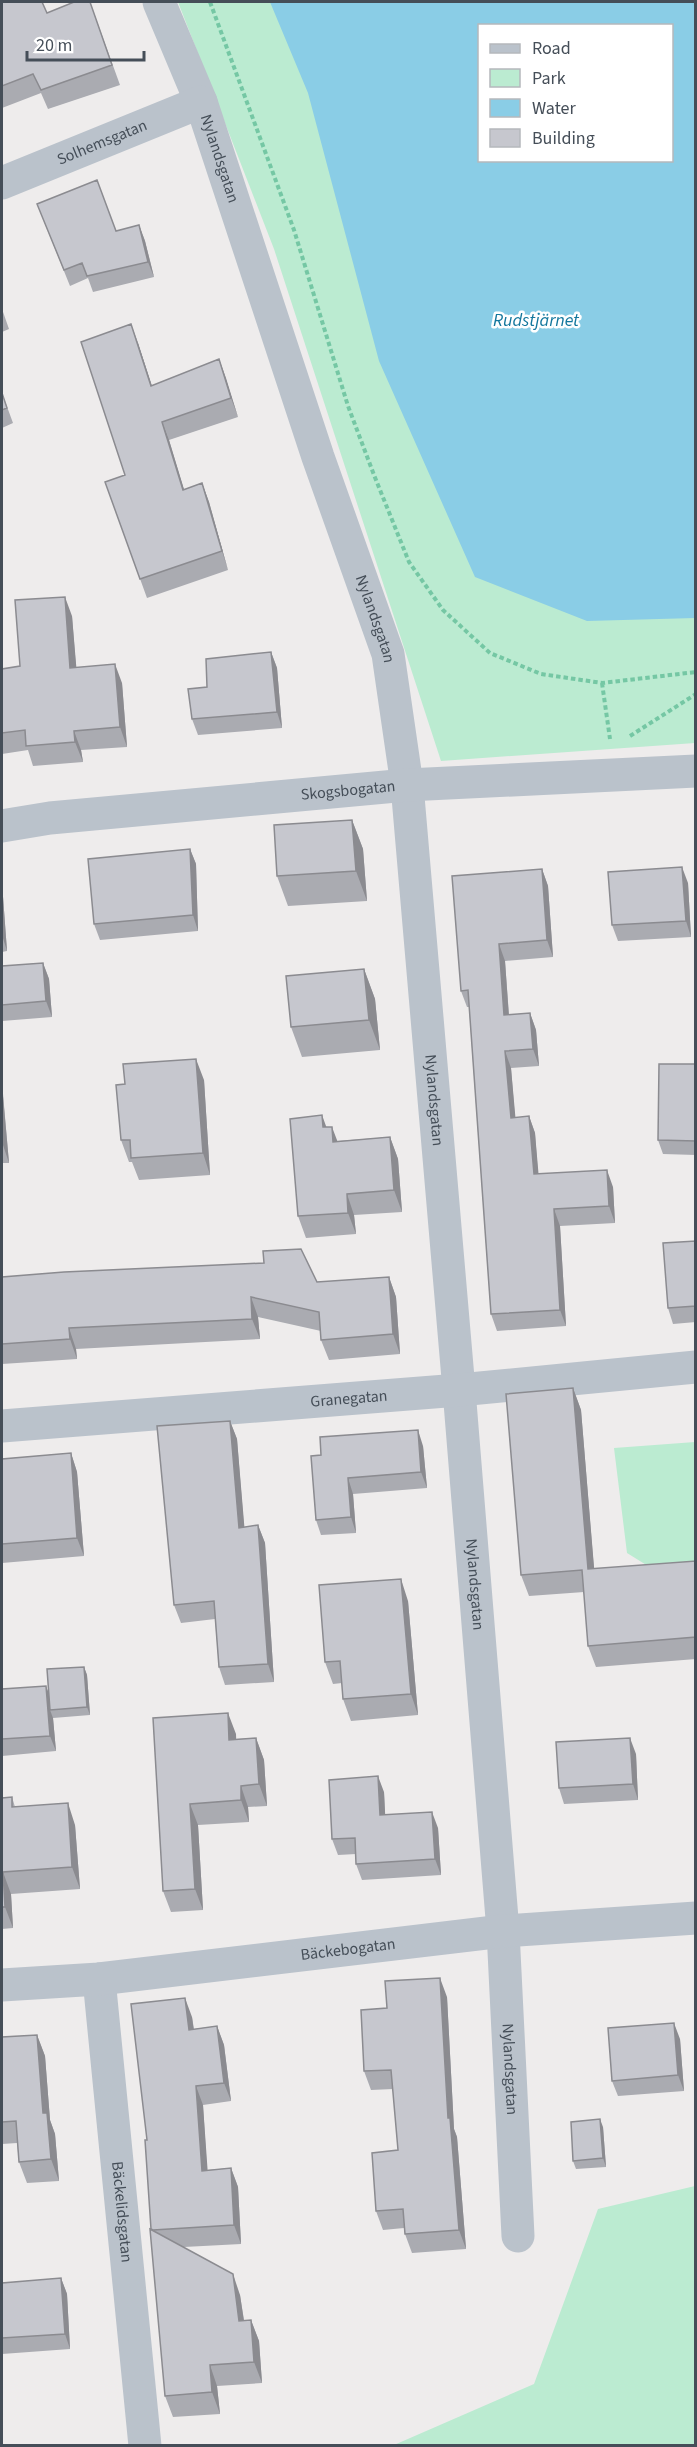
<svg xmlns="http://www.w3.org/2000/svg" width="697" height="2447" viewBox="0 0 697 2447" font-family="'Source Sans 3',sans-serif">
	<rect width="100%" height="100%" fill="#eeecec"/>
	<!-- green -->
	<path fill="#bbebd1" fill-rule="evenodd" d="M178 2H695V743L441 761 274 249ZM480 26H672V160H480Z
		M695 1442V1567L656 1571 627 1553 614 1448Z
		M695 2186V2445H394L534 2384 598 2209Z"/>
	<!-- water -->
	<path fill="#8acde6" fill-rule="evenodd" d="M270 2H695V618L587 621 475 577 379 361 308 93ZM480 26H672V160H480Z"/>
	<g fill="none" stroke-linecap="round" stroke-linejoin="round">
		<!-- path -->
		<path stroke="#75c7a4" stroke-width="4" stroke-dasharray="4.5 3" stroke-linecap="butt" d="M210 2 294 230 348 406 374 475 409 562 443 610 490 653 541 674 602 683 696 672
			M602 683 610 739
			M630 736 696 694"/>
		<!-- minor -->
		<g stroke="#bac2cb" stroke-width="33">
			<path id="s1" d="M159 2 201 102 318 457 388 654 407 785 459 1390 503 1931 518 2236"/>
			<path id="s2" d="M2 183 201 102"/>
			<path id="s3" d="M2 826 50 818 407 785 696 771"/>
			<path id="s4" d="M2 1426 459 1390 696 1367"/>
			<path id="s5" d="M99 1979 145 2446"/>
			<path id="s6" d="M2 1985 99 1979 503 1931 696 1918"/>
		</g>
	</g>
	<!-- wall -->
	<path fill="#aaabb1" d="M2 2 47 13 90 2 120 85 48 109 41 93 2 108Z
		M37 204 116 231 139 225 145 241 154 277 93 292 88 278 70 286Z
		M2 309 9 329 2 332Z
		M138 343 152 386 219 359 238 417 169 440 184 490 202 483 209 502 228 570 147 598 105 482 125 475Z
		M2 393 13 423 2 428Z
		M72 616 76 667 122 683 127 747 81 750 83 762 33 766 28 750 2 754V669L20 666Z
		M271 652 277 668 282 728 198 735 192 719 207 687Z
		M352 820 363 849 367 901 288 906 277 876Z
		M190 849 196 864 198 931 100 940 94 924Z
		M542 869 548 886 553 957 505 961 509 1015 530 1013 536 1030 539 1066 511 1068 515 1118 529 1116 535 1133 538 1174 613 1187 615 1223 560 1226 566 1326 497 1331 491 1314 469 1007H467L461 991Z
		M2 883 7 951 2 952Z
		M688 883 691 937 618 941 612 925Z
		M43 963 49 979 52 1017 2 1021V966Z
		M364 969 375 999 380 1050 302 1057 291 1027Z
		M696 1064V1155L663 1154 658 1140Z
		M204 1080 210 1175 139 1180 132 1162H129L121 1140 125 1084Z
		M2 1082 9 1163H2Z
		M327 1127 337 1141 390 1137 398 1159 402 1212 354 1215 356 1234 306 1238 298 1216Z
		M696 1241V1322L673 1324 668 1308Z
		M2 1277 317 1282 389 1277 396 1297 400 1354 329 1360 321 1340V1331L258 1317 260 1339 76 1349 77 1359 2 1364Z
		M573 1388 581 1410 594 1569 696 1561V1659L596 1667 588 1646 584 1592 529 1596 521 1575Z
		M230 1421 237 1439 244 1527 258 1525 265 1543 274 1682 225 1685 219 1667 215 1619 181 1623 174 1605Z
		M423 1446 427 1488 353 1494 356 1533 321 1535 316 1520 311 1456Z
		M71 1453 77 1472 84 1556 2 1563V1459Z
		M408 1601 418 1715 351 1721 343 1699 342 1683 333 1684 325 1662Z
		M84 1667 87 1675 90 1715 53 1718 56 1751 2 1756V1689L49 1694Z
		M153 1718 236 1734V1739L256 1738 264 1760 267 1806 248 1807 249 1822 198 1825 203 1910 171 1912 163 1891Z
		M636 1754 638 1800 564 1804 559 1788Z
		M384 1792 385 1814 438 1828 441 1875 362 1880 356 1864V1854L338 1855 332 1839Z
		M12 1797 15 1807 75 1825 80 1889 11 1894 13 1928 2 1929V1798Z
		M447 1997 454 2129 457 2137 466 2249 412 2253 405 2234 404 2228 383 2230 376 2211 398 2150 393 2089 371 2090 364 2071 387 2008Z
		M192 2017 194 2029 217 2026 224 2045 231 2101 203 2105 207 2170 231 2168 238 2187 241 2244 184 2247 240 2295 244 2320H251L259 2341 262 2383 217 2386 220 2414 173 2417 165 2396 147 2140Z
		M37 2035 45 2056 50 2120 55 2134 59 2181 27 2183 19 2162 17 2143 2 2144V2037Z
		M680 2039 684 2091 618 2096 612 2081Z
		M603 2127 606 2167 576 2169 573 2161Z
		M61 2278 67 2294 70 2349 2 2354V2283Z"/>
	<!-- shaded-wall -->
	<path fill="#8b8b90" d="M139 225 145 241 154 277 148 262Z
		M131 324 138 343 158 405 151 386Z
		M219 359 226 378 238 417 231 398Z
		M162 422 169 440 190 509 183 490Z
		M202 483 209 502 228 570 222 551Z
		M65 597 72 616 78 687 70 668Z
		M271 652 277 668 282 728 277 712Z
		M115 664 122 683 127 747 120 727Z
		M74 731 81 750 83 762 75 742Z
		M352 820 363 849 367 901 356 871Z
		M190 849 196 864 198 931 193 915Z
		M682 867 688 883 691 937 686 921Z
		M542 869 548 886 553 957 547 940Z
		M2 883 7 951 2 935Z
		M499 944 505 961 510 1032 504 1015Z
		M43 963 49 979 52 1017 46 1001Z
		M364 969 375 999 380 1050 369 1020Z
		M530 1013 536 1030 539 1066 533 1049Z
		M505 1051 511 1068 517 1135 511 1118Z
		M196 1059 204 1080 210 1175 203 1153Z
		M2 1082V1085L9 1163 2 1142Z
		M322 1115 330 1137 323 1127Z
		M529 1116 535 1133 540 1191 534 1174Z
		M332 1127 340 1148 333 1142Z
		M390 1137 398 1159 402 1212 394 1190Z
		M607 1170 613 1187 615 1223 609 1206Z
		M347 1194 354 1215 356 1234 348 1213Z
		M554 1209 560 1226 566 1326 560 1310Z
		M389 1277 396 1297 400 1354 393 1334Z
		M251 1297 258 1317 260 1339 252 1319Z
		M69 1328 76 1349 77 1359 70 1339Z
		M573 1388 581 1410 596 1591 588 1569Z
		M230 1421 237 1439 246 1546 239 1528Z
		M418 1430 423 1446 427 1488 421 1472Z
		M71 1453 77 1472 84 1556 77 1538Z
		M348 1478 353 1494 356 1533 351 1517Z
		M258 1525 265 1543 274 1682 268 1664Z
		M401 1579 408 1601 418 1715 411 1694Z
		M84 1667 87 1675 90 1715 87 1707Z
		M46 1686 52 1701 50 1710 53 1718 56 1751 50 1736Z
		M228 1713 236 1734 237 1761 229 1740Z
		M256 1738 264 1760 267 1806 259 1784Z
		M630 1738 636 1754 638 1800 633 1784Z
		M378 1776 384 1792 386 1831 380 1815Z
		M241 1786 248 1807 249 1822 241 1800Z
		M68 1803 75 1825 80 1889 72 1867Z
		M190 1804 198 1825 203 1910 195 1889Z
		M432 1812 438 1828 441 1875 435 1859Z
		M3 1872 11 1894 13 1928 5 1907Z
		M440 1978 447 1997 454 2129 457 2137 466 2249 459 2230 448 2118Z
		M185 1998 192 2017 196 2048 189 2030Z
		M674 2023 680 2039 684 2091 678 2075Z
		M217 2026 224 2045 231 2101 224 2083Z
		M37 2035 45 2056 50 2120 55 2134 59 2181 51 2159 43 2113Z
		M196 2086 203 2105 209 2190 202 2171Z
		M600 2119 603 2127 606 2167 603 2158Z
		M231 2168 238 2187 241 2244 234 2225Z
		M233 2274 240 2295 247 2342 239 2321Z
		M61 2278 67 2294 70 2349 65 2334Z
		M251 2320 259 2341 262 2383 254 2362Z
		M210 2365 217 2386 220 2414 212 2392Z"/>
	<!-- building -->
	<path fill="#c6c7ce" stroke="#8b8b90" stroke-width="1.5" d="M2 2H42L47 13 74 2H90L112 65 41 90 33 74 2 86Z
		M97 180 116 231 139 225 148 262 87 276 82 263 64 270 37 204Z
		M131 324 151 386 219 359 231 398 162 422 183 490 202 483 222 551 140 579 105 482 125 475 81 342Z
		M2 393 7 408 2 410Z
		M65 597 70 668 115 664 120 727 74 731 75 742 26 746 25 730 2 733V669L20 666 15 600Z
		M271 652 277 712 192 719 188 689 207 687 206 659Z
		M352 820 356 871 277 876 274 825Z
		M190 849 193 915 94 924 88 859Z
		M682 867 686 921 612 925 608 872Z
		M542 869 547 940 499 944 504 1015 530 1013 533 1049 505 1051 511 1118 529 1116 534 1174 607 1170 609 1206 554 1209 560 1310 491 1314 468 990 461 991 452 876Z
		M43 963 46 1001 2 1005V966Z
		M364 969 369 1020 291 1027 286 976Z
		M196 1059 203 1153 131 1158 130 1140H121L116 1085 125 1084 123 1064Z
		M659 1064H696V1141L658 1140Z
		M322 1115 323 1127H332L333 1142 390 1137 394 1190 347 1194 348 1213 298 1216 290 1119Z
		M696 1241V1306L668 1308 663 1243Z
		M301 1249 317 1282 389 1277 393 1334 321 1340 319 1312 251 1297 252 1319 69 1328 70 1339 2 1344V1277L64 1272 264 1263 263 1251Z
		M573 1388 588 1569 696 1561V1637L588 1646 582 1570 521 1575 506 1394Z
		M230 1421 239 1528 258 1525 268 1664 219 1667 214 1601 174 1605 157 1426Z
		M418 1430 421 1472 348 1478 351 1517 316 1520 311 1456 321 1455 320 1437Z
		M71 1453 77 1538 2 1544V1459Z
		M401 1579 411 1694 343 1699 340 1661 325 1662 319 1585Z
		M84 1667 87 1707 50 1710 47 1669Z
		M46 1686 50 1736 2 1739V1689Z
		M228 1713 229 1740 256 1738 259 1784 241 1786V1800L190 1804 195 1889 163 1891 153 1718Z
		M630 1738 633 1784 559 1788 556 1742Z
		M378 1776 380 1815 432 1812 435 1859 356 1864 355 1838 332 1839 329 1780Z
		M12 1797V1807L68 1803 72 1867 3 1872 5 1907H2V1798Z
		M440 1978 448 2118H450L459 2230 405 2234 403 2209 376 2211 372 2153 398 2150 391 2070 364 2071 361 2010 387 2008 385 1981Z
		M185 1998 189 2030 217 2026 224 2083 196 2086 202 2171 231 2168 234 2225 153 2230 151 2229 145 2140H147L131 2004Z
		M674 2023 678 2075 612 2081 608 2028Z
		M37 2035 43 2113H47L51 2159 19 2162 16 2121 2 2122V2037Z
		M600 2119 603 2158 573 2161 571 2122Z
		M150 2229 233 2274 239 2321 251 2320 254 2362 210 2365 212 2392 165 2396Z
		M61 2278 65 2334 2 2338V2283Z"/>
	<g text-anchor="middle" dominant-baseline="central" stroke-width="5" stroke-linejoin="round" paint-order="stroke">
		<!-- street labels -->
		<g font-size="16" fill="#454e58" stroke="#fff">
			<text stroke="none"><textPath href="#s2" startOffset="108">Solhemsgatan</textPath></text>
			<text stroke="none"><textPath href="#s1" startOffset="168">Nylandsgatan</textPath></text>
			<text stroke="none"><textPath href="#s1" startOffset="654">Nylandsgatan</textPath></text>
			<text stroke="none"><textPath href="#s3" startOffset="348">Skogsbogatan</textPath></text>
			<text stroke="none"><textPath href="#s1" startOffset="1140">Nylandsgatan</textPath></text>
			<text stroke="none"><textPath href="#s4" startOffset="348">Granegatan</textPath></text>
			<text stroke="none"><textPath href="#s1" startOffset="1626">Nylandsgatan</textPath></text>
			<text stroke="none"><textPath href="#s6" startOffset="348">Bäckebogatan</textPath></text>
			<text stroke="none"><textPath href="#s1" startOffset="2112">Nylandsgatan</textPath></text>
			<text stroke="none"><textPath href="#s5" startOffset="234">Bäckelidsgatan</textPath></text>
		</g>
		<!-- water labels -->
		<g font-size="18" font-style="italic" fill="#13779d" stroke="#fff">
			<text x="536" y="320">Rudstjärnet</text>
		</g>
	</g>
	<!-- border -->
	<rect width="697" height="2447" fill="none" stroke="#454e58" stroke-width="6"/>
	<!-- legend -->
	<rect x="478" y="24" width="195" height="138" fill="#ffffff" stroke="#b5b8bc" stroke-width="1.5"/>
	<rect x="490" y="44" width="30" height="9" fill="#bac2cb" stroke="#b5b8bc" stroke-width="1.5"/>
	<text x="532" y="54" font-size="18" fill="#454e58">Road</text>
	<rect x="490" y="69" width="30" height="18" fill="#bbebd1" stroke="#b5b8bc" stroke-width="1.5"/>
	<text x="532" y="84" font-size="18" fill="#454e58">Park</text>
	<rect x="490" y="99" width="30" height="18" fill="#8acde6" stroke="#b5b8bc" stroke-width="1.5"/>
	<text x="532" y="114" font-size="18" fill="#454e58">Water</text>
	<rect x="490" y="129" width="30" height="18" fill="#c6c7ce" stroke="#b5b8bc" stroke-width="1.5"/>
	<text x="532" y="144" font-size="18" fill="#454e58">Building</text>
	<!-- scale -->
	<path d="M27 51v9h117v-9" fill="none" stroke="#454e58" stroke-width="3"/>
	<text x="36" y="51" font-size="18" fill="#454e58" stroke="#ffffff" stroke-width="4.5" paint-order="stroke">20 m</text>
</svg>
